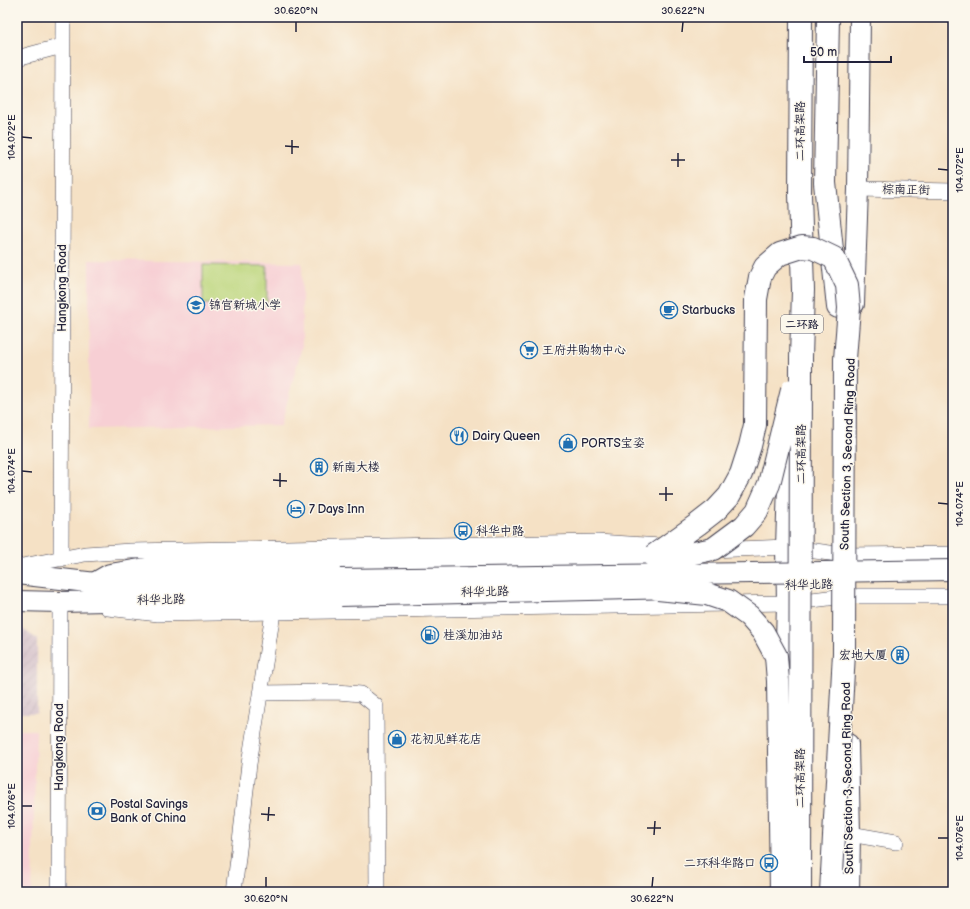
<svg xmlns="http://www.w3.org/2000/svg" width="970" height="909" viewBox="0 0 970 909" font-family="'Balsamiq Sans','LXGW WenKai TC',sans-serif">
	<defs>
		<pattern id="industrial-furrows" width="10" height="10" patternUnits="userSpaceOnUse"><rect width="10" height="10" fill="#d2bdc8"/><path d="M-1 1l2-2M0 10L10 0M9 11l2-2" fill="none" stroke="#b4a2ad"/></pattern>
	</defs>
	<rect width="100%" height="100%" fill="#fbf7ec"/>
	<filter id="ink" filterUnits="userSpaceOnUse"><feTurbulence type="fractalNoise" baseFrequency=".025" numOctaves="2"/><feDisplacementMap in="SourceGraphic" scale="8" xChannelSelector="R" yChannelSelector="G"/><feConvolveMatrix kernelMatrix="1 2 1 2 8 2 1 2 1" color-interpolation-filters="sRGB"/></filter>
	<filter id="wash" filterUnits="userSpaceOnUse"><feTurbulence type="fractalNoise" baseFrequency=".012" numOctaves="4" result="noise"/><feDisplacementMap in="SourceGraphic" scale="16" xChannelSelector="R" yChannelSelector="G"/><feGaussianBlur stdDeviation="0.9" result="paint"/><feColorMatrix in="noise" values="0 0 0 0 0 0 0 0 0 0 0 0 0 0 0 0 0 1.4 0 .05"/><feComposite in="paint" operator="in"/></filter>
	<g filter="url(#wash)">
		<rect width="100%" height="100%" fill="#f5e1c5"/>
		<!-- built -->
		<path fill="#f7cfd4" d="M89 260 302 263V346L281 425 89 429Z
			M17 730H36L32 892H17Z"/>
		<!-- industrial -->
		<path fill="url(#industrial-furrows)" d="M17 625 37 639V713H17Z"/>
		<!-- pitch -->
		<path fill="#bbd57a" stroke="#6e7c5a" d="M203 265 267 266V305L203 304Z"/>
	</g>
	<g filter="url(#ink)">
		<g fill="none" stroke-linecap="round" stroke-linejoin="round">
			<defs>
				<path id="minor" d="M17 58 62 46
					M858 189 953 191
					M711 550 786 547 844 555 953 554
					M61 559 63 17
					M17 567 85 554 131 551 597 542 661 546
					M108 608 158 614 787 603 845 596H953
					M260 693 337 692 361 694 376 706 377 892
					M850 834 896 842
					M59 892 60 602 71 603
					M234 892 249 764 273 613"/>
				<path id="major" d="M854 304 858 189 860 17
					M17 574 96 583 340 579
					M17 601 60 602 341 596
					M785 679 787 603 786 547 790 421
					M848 744 850 834 849 892"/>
				<path id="highway" d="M828 17 825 183 838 307
					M801 358 803 290 800 194 801 17
					M96 583 110 575 158 567 300 563 653 556
					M831 892 832 873"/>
			</defs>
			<!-- minor casing -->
			<use href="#minor" stroke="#423f50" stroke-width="16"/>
			<!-- major casing -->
			<use href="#major" stroke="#423f50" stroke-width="22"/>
			<!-- highway casing -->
			<use href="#highway" stroke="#423f50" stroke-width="24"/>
			<!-- minor -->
			<use href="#minor" stroke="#fff" stroke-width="15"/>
			<!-- major -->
			<use href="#major" stroke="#fff" stroke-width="20"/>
			<!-- highway -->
			<use href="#highway" stroke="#fff" stroke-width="22"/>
			<defs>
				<path id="major-bridge" d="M340 579 953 570
					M341 596 675 588"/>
				<path id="highway-bridge" d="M653 556 698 524 716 510 729 496 741 474 750 446 755 425 756 299 760 277 765 267 780 254 802 247 813 248 834 258 847 285 849 308 845 359 844 653 832 873
					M653 556 689 554 713 549 744 526 757 511 769 484 792 390
					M658 589 707 594 728 601 749 616 763 632 776 656 778 681 781 892
					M800 892 801 358"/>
			</defs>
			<!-- major-bridge casing -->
			<use href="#major-bridge" stroke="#423f50" stroke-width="22" stroke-linecap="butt"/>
			<!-- highway-bridge casing -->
			<use href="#highway-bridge" stroke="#423f50" stroke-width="24" stroke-linecap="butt"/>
			<!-- major-bridge -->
			<use href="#major-bridge" stroke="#fff" stroke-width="20"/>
			<!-- highway-bridge -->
			<use href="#highway-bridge" stroke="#fff" stroke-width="22"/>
		</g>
	</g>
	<!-- ticks -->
	<path fill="none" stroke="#22223b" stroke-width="1.5" d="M296 32V22M682 32 683 22M22 137 32 138M285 146 299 147M292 154V140M671 160H685M678 167V153M938 169 948 170M22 471 32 472M273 480 287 481M280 487V473M659 494H673M666 501V487M938 503 948 504M22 806H32M261 814 275 815M268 821 269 807M647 828H661M654 835 655 821M938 838H948M266 887V877M652 887 653 877"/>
	<!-- icons -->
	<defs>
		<symbol id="school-ring" viewBox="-11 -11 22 22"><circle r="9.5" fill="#fbf7ec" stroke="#1f6fb2" stroke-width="1.5"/><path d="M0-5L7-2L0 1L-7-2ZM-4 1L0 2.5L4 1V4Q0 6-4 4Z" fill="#1f6fb2"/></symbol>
		<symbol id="cafe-ring" viewBox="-11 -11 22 22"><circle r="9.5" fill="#fbf7ec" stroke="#1f6fb2" stroke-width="1.5"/><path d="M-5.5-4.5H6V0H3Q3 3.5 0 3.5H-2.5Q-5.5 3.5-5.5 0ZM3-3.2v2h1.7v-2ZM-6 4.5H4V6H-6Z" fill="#1f6fb2"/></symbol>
		<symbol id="supermarket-ring" viewBox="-11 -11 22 22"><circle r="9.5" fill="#fbf7ec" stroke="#1f6fb2" stroke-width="1.5"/><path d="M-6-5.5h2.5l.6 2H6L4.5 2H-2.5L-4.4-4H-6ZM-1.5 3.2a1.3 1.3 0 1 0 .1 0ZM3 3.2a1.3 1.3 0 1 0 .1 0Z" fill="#1f6fb2"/></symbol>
		<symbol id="restaurant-ring" viewBox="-11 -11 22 22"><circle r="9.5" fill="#fbf7ec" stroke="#1f6fb2" stroke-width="1.5"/><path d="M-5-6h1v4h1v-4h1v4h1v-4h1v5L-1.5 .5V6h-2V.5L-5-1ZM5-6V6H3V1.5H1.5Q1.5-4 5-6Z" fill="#1f6fb2"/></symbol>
		<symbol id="shop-ring" viewBox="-11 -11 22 22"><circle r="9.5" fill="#fbf7ec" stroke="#1f6fb2" stroke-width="1.5"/><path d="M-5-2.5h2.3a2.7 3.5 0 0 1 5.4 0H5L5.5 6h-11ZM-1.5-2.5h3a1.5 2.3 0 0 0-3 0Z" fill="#1f6fb2"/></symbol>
		<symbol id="building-ring" viewBox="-11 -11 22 22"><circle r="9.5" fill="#fbf7ec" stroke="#1f6fb2" stroke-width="1.5"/><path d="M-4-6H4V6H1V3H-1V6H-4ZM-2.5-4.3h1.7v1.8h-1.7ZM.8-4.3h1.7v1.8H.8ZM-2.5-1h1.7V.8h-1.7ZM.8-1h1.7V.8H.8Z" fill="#1f6fb2"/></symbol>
		<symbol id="hotel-ring" viewBox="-11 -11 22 22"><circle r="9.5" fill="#fbf7ec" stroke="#1f6fb2" stroke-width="1.5"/><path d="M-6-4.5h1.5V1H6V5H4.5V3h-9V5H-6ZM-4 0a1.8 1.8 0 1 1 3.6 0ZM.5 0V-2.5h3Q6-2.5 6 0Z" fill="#1f6fb2"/></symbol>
		<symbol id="bus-ring" viewBox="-11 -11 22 22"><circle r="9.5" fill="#fbf7ec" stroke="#1f6fb2" stroke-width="1.5"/><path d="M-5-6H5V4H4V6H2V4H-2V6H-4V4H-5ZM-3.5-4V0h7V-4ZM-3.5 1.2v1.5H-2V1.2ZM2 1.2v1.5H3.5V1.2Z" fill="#1f6fb2"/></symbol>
		<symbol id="fuel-ring" viewBox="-11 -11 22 22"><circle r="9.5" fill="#fbf7ec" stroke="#1f6fb2" stroke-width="1.5"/><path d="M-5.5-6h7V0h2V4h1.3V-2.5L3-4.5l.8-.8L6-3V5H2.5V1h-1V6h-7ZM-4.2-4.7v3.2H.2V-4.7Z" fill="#1f6fb2"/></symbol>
		<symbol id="bank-ring" viewBox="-11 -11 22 22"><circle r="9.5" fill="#fbf7ec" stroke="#1f6fb2" stroke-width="1.5"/><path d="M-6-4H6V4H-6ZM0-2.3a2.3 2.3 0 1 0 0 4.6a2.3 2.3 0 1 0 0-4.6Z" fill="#1f6fb2"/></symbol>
	</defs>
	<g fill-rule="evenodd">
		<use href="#school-ring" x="186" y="295" width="20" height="20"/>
		<use href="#cafe-ring" x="659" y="300" width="20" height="20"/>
		<use href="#supermarket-ring" x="519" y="340" width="20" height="20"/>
		<use href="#restaurant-ring" x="449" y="426" width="20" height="20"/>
		<use href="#shop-ring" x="558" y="433" width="20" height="20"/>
		<use href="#building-ring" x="309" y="457" width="20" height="20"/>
		<use href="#hotel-ring" x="286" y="499" width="20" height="20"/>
		<use href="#bus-ring" x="453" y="521" width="20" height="20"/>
		<use href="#fuel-ring" x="420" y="625" width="20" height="20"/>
		<use href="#building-ring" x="890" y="645" width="20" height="20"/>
		<use href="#shop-ring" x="387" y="729" width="20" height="20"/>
		<use href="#bank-ring" x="87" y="801" width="20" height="20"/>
		<use href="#bus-ring" x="759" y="853" width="20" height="20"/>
	</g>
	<g text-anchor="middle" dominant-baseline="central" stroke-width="3" stroke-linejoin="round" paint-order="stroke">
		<!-- shield labels -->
		<rect fill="#fbf7ec" stroke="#636270" stroke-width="1" x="781" y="315" width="42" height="18" rx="3"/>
		<g font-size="11" font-weight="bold" fill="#22223b">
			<text x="802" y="324">二环路</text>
		</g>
		<!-- street labels -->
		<g font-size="12" fill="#22223b" stroke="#fbf7ec">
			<text transform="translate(800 131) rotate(-90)">二环高架路</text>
			<text transform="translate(906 190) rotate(1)">棕南正街</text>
			<text transform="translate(62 288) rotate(-90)">Hangkong Road</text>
			<text transform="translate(801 454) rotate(-90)">二环高架路</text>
			<text transform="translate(848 454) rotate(-88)">South Section 3, Second Ring Road</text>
			<text transform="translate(809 585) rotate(-1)">科华北路</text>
			<text transform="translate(485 592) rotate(-1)">科华北路</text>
			<text transform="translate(161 600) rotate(-1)">科华北路</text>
			<text transform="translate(59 747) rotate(-90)">Hangkong Road</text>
			<text transform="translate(800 778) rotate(-90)">二环高架路</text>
			<text transform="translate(848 778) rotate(-91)">South Section 3, Second Ring Road</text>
		</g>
		<!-- poi labels -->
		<g font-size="12" fill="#22223b" stroke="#fbf7ec" text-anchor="start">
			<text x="209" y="305">锦官新城小学</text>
			<text x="682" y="310">Starbucks</text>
			<text x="542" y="350">王府井购物中心</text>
			<text x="472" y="436">Dairy Queen</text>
			<text x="581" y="443">PORTS宝姿</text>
			<text x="332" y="467">新南大楼</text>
			<text x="309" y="509">7 Days Inn</text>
			<text x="476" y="531">科华中路</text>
			<text x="443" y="635">桂溪加油站</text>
			<text x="887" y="655" text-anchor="end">宏地大厦</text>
			<text x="410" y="739">花初见鲜花店</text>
			<text x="110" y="804">Postal Savings<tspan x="110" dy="14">Bank of China</tspan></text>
			<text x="756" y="863" text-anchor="end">二环科华路口</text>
		</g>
	</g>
	<!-- margin -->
	<rect width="970" height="909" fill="none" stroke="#fbf7ec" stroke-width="44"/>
	<!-- scale -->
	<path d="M804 56v6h87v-6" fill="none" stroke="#22223b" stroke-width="2"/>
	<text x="810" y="56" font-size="12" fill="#22223b" stroke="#fbf7ec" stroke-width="3" paint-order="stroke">50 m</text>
	<rect x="22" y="22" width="926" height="865" fill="none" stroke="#22223b" stroke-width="1.5"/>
	<g font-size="10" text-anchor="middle" fill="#22223b">
		<text x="296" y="14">30.620°N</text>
		<text x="683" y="14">30.622°N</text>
		<text transform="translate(11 137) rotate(-90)" y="4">104.072°E</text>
		<text transform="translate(959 170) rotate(-90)" y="4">104.072°E</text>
		<text transform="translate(11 471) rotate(-90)" y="4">104.074°E</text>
		<text transform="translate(959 504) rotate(-90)" y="4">104.074°E</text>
		<text transform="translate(11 806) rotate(-90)" y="4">104.076°E</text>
		<text transform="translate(959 838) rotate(-90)" y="4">104.076°E</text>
		<text x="266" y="902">30.620°N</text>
		<text x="652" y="902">30.622°N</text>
	</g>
</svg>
